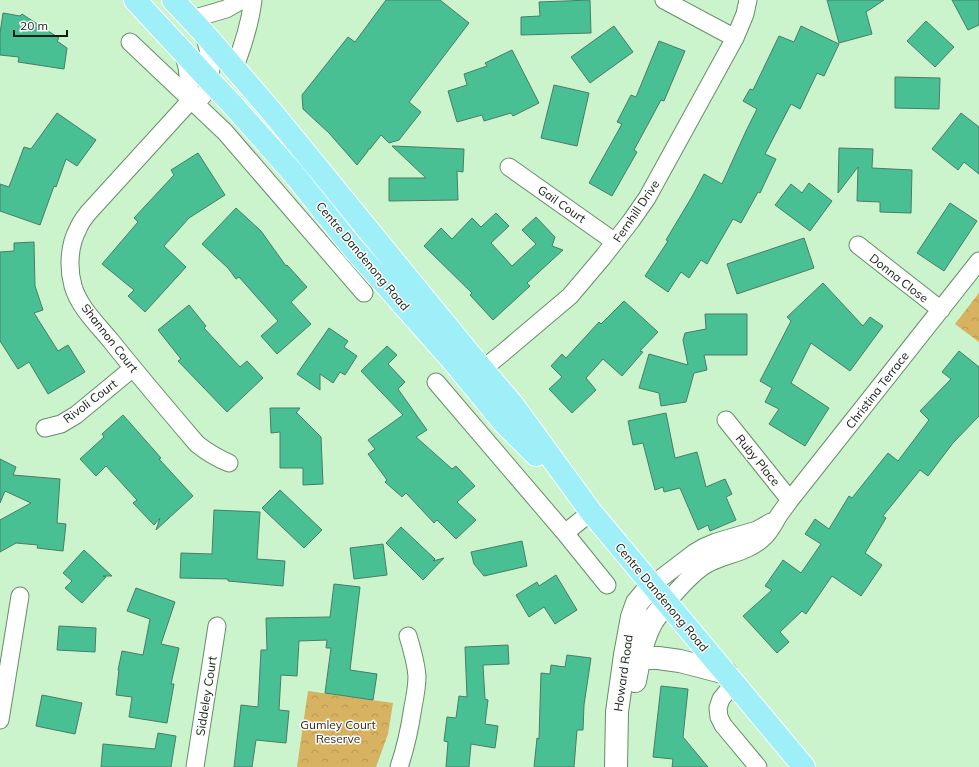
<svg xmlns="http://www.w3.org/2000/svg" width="979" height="767" viewBox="0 0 979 767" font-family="Mulish,sans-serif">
	<defs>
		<pattern id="park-crowns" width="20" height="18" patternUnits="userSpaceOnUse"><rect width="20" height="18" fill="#d6b261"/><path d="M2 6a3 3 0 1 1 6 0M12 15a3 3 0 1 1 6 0" fill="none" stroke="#b79953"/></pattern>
	</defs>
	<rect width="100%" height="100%" fill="#cbf3cc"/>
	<!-- park -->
	<path fill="url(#park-crowns)" d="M979 293V342L955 324Z
		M308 691 393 703 388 734 376 767H297Z"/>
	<!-- building -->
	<path fill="#49c094" stroke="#487d67" d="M386 0H440L469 23 409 102 421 112 399 140 389 143 381 135 370 149H368V151L357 165 329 133 303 109 302 95 348 37 355 42Z
		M590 0 591 33 521 35V17L540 16 539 2Z
		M827 0H884L866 12 872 34 839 43Z
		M952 0H979V25L968 30Z
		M3 13 20 16 22 14 59 38 57 41 67 48 64 69 18 62 19 57 0 55V33Z
		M926 21 954 47 935 67 907 41Z
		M614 26 633 52 590 83 571 57Z
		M801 26 839 44 824 76 817 73 800 109 791 104 765 154 776 159 760 193 758 192 741 223 733 219 707 264 701 260 689 278 681 272 668 292 645 276 668 241 666 240 693 195 704 174 722 184 746 131 757 109 743 101 750 89 753 90 779 36 794 42Z
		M659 41 685 51 664 101 661 100 634 150 637 152 612 196 589 183 622 124 617 122 631 95 636 97Z
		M512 50 539 103 513 116 511 113 484 121 482 115 457 122 448 91 467 85 464 74 487 66 485 63Z
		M895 77 940 78 939 109 895 108Z
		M554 85 589 93 577 146 541 138Z
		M57 113 96 140 77 166 66 159 56 187 54 186 40 225 0 211V184L9 187 24 147 31 149Z
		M961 113 979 127V174L964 162 958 170 932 149Z
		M392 146 464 149 463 172 457 171 458 200 389 201V178H426Z
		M839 148 873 149 872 168 912 170 911 213 880 212V202L857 201 858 167 838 193Z
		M198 153 225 195 189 218 164 246 186 267 145 312 128 296 134 290 102 264 138 222 134 218 174 175 171 170Z
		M809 183 832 201 810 231 775 205 791 184 802 193Z
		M950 203 977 221 944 271 917 253Z
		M236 208 261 231 286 266 287 265 307 287 291 302 311 324 277 354 261 336 278 321 239 277 236 279 228 268 202 244Z
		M496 213 509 226 491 243 512 266 536 244 522 230 536 217 555 237 552 246 563 250 527 283 530 286 493 320 470 295 472 293 424 246 441 228 452 239 472 218 481 227Z
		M804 238 814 268 737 294 727 264Z
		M34 242 35 286 43 310 34 313 58 351 68 345 85 372 48 394 29 362 18 369 0 341V252L14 251V243Z
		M823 283 863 326 870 317 883 326 850 371 811 343 791 383 829 408 805 446 769 424 779 409 765 402 772 388 760 381 791 321 787 317Z
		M624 301 658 332 640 351 643 352 622 376 603 359 586 378 596 390 572 413 549 389 562 377 551 366 562 354 566 358 599 322 601 324Z
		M189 305 206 326 204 328 240 367 247 361 263 378 227 412 178 361 181 359 158 330Z
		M705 314H747V355H704L707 370 694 373 686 402 661 406 659 393 639 388 649 354 688 365 683 340 685 333 706 329Z
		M329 328 348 341 344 347 357 356 345 375 340 372 333 383 320 374V390L297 374Z
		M387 346 397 355 388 364 405 382 398 389 427 430 416 437 452 469 456 466 475 486 457 502 476 520 456 539 437 520 434 523 406 493 402 497 385 482 387 480 368 454 375 449 368 440 403 415 361 371Z
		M959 351 979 367V416L953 443 928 476 920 470 883 516 886 518 865 553 882 565 861 596 832 576 806 614 802 611 780 632 789 642 777 653 743 616 772 590 765 586 783 560 801 573 821 544 805 534 815 519 829 529 849 496 852 498 888 453 898 461 929 420 920 411 951 379 942 372Z
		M270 408H300L296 413H297L321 437 323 484 303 485V468H280V432L271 433Z
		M666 413 675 458 697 452 706 487 725 479 732 494 726 497 736 520 710 531 708 525 698 530 680 488 664 492 663 487 655 490 643 443 633 445 628 421Z
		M123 415 161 458 159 459 193 496 156 530 160 518 154 525 133 503 137 500 106 466 96 476 80 459 104 437 102 434Z
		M0 459 16 467 13 475 60 479 57 523 66 524 63 551 37 548 38 545 16 543 0 552V520L31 503 5 491 0 503Z
		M280 490 322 530 304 548 262 508Z
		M214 510 260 512 257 559 285 561 283 586 228 581V579L180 578 181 553 212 554Z
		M401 527 435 559 433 561 444 558 423 580 386 543Z
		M522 541 527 566 484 576 474 564 471 552Z
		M383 544 387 575 354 579 350 548Z
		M84 550 112 576H103L106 577 82 603 65 588 72 581 63 573Z
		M556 575 577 610 555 624 544 607 529 617 516 595 537 582 539 586Z
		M334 584 360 587 350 670 377 674 373 700 325 693 331 648H326L327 640 299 641 297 676 281 675 279 710 289 711 286 743 256 740 252 767H234L241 705 258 707 261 650H267L266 618 330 617Z
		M136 588 175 602 161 644 179 648 171 684H174L167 723 129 717 132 697 116 695 119 670H118L122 651 143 655 150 619 127 611Z
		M59 626 96 628 95 652 57 650Z
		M508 645 509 664 483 665 485 699 488 700 485 724 498 726 495 748 471 744 469 767H446L448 742 444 741 447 717 456 718 459 696 467 697 465 647Z
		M567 655 591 658 584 705 583 730H577L574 767H534L537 738 539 739 541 673 550 674 551 665 565 667Z
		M661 686 688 689 683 737 708 767H672L673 759 653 757Z
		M42 695 82 703 75 734 36 726Z
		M158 733 176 736 171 767H101L103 744 155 749Z"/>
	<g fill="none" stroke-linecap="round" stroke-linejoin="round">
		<defs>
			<path id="street" d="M664 0 735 38
				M192 19 226 9 242 0
				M204 34C206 41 208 49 210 56 212 68 211 94 197 100 195 100 193 100 191 100L88 213C84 218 80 223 78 229 69 245 68 268 73 286 79 307 97 324 111 341 139 376 168 410 197 444 207 452 217 458 229 463
				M130 42 225 132 364 293
				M183 52 187 67 191 100
				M234 69C243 46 250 24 253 0
				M509 167 615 242
				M858 245 941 310
				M473 377 505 351 570 296 603 257 631 221 647 198 735 38 745 14 748 0
				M436 382 565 533 607 585
				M726 420 790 500
				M45 428 61 424 76 415 133 368
				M565 533 591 512
				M652 585 694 553 704 547 716 542 757 530 771 522
				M667 602C678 590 692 572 707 564 725 554 747 553 763 538 769 533 772 527 776 520 780 513 785 507 790 500L979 261
				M734 683 721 699 718 708 719 717 723 725 758 767
				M0 720 20 596
				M195 767 217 626
				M399 767C406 747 410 727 413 707 415 697 417 686 417 676 416 662 412 649 408 636"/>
			<path id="secondary" d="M639 658H658L680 661 726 673
				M635 681C639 661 642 638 653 620 657 614 662 608 667 602
				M616 767 617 712 625 655 632 617 637 603 652 585"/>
			<path id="primary" d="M135 0 210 81 231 103 293 173 352 247 452 360 504 423 536 455
				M173 0 203 32 272 112 468 352 513 405 591 512 804 767"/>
		</defs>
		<!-- street casing -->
		<use href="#street" stroke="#688d69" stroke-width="19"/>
		<!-- secondary casing -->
		<use href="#secondary" stroke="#688d69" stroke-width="24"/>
		<!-- primary casing -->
		<use href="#primary" stroke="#fff" stroke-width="24"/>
		<!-- street -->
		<use href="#street" stroke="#fff" stroke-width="17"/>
		<!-- secondary -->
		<use href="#secondary" stroke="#fff" stroke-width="22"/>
		<!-- primary -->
		<use href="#primary" stroke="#9eeff8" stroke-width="22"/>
	</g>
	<g text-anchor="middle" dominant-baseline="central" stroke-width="3" stroke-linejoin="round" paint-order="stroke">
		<!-- street labels -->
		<g font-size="12" fill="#101f11" stroke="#fff">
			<text transform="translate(562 204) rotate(35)">Gail Court</text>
			<text transform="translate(636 211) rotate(-56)">Fernhill Drive</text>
			<text transform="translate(363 256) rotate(50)">Centre Dandenong Road</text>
			<text transform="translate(899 278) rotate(38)">Donna Close</text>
			<text transform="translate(110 338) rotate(52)">Shannon Court</text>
			<text transform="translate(877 390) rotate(-52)">Christina Terrace</text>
			<text transform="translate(90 401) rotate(-37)">Rivoli Court</text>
			<text transform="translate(758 460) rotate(51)">Ruby Place</text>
			<text transform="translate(662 597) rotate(50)">Centre Dandenong Road</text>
			<text transform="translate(623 673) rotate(-82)">Howard Road</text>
			<text transform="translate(206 696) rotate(-81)">Siddeley Court</text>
		</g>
		<!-- park labels -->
		<g font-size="12" fill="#352b16" stroke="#fff">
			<text x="338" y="724">Gumley Court<tspan x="338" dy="14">Reserve</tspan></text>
		</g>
	</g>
	<!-- scale -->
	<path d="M14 30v6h53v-6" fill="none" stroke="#101f11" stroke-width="2"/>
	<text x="20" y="30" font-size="12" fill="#101f11" stroke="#ffffff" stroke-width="3" paint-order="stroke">20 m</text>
</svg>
